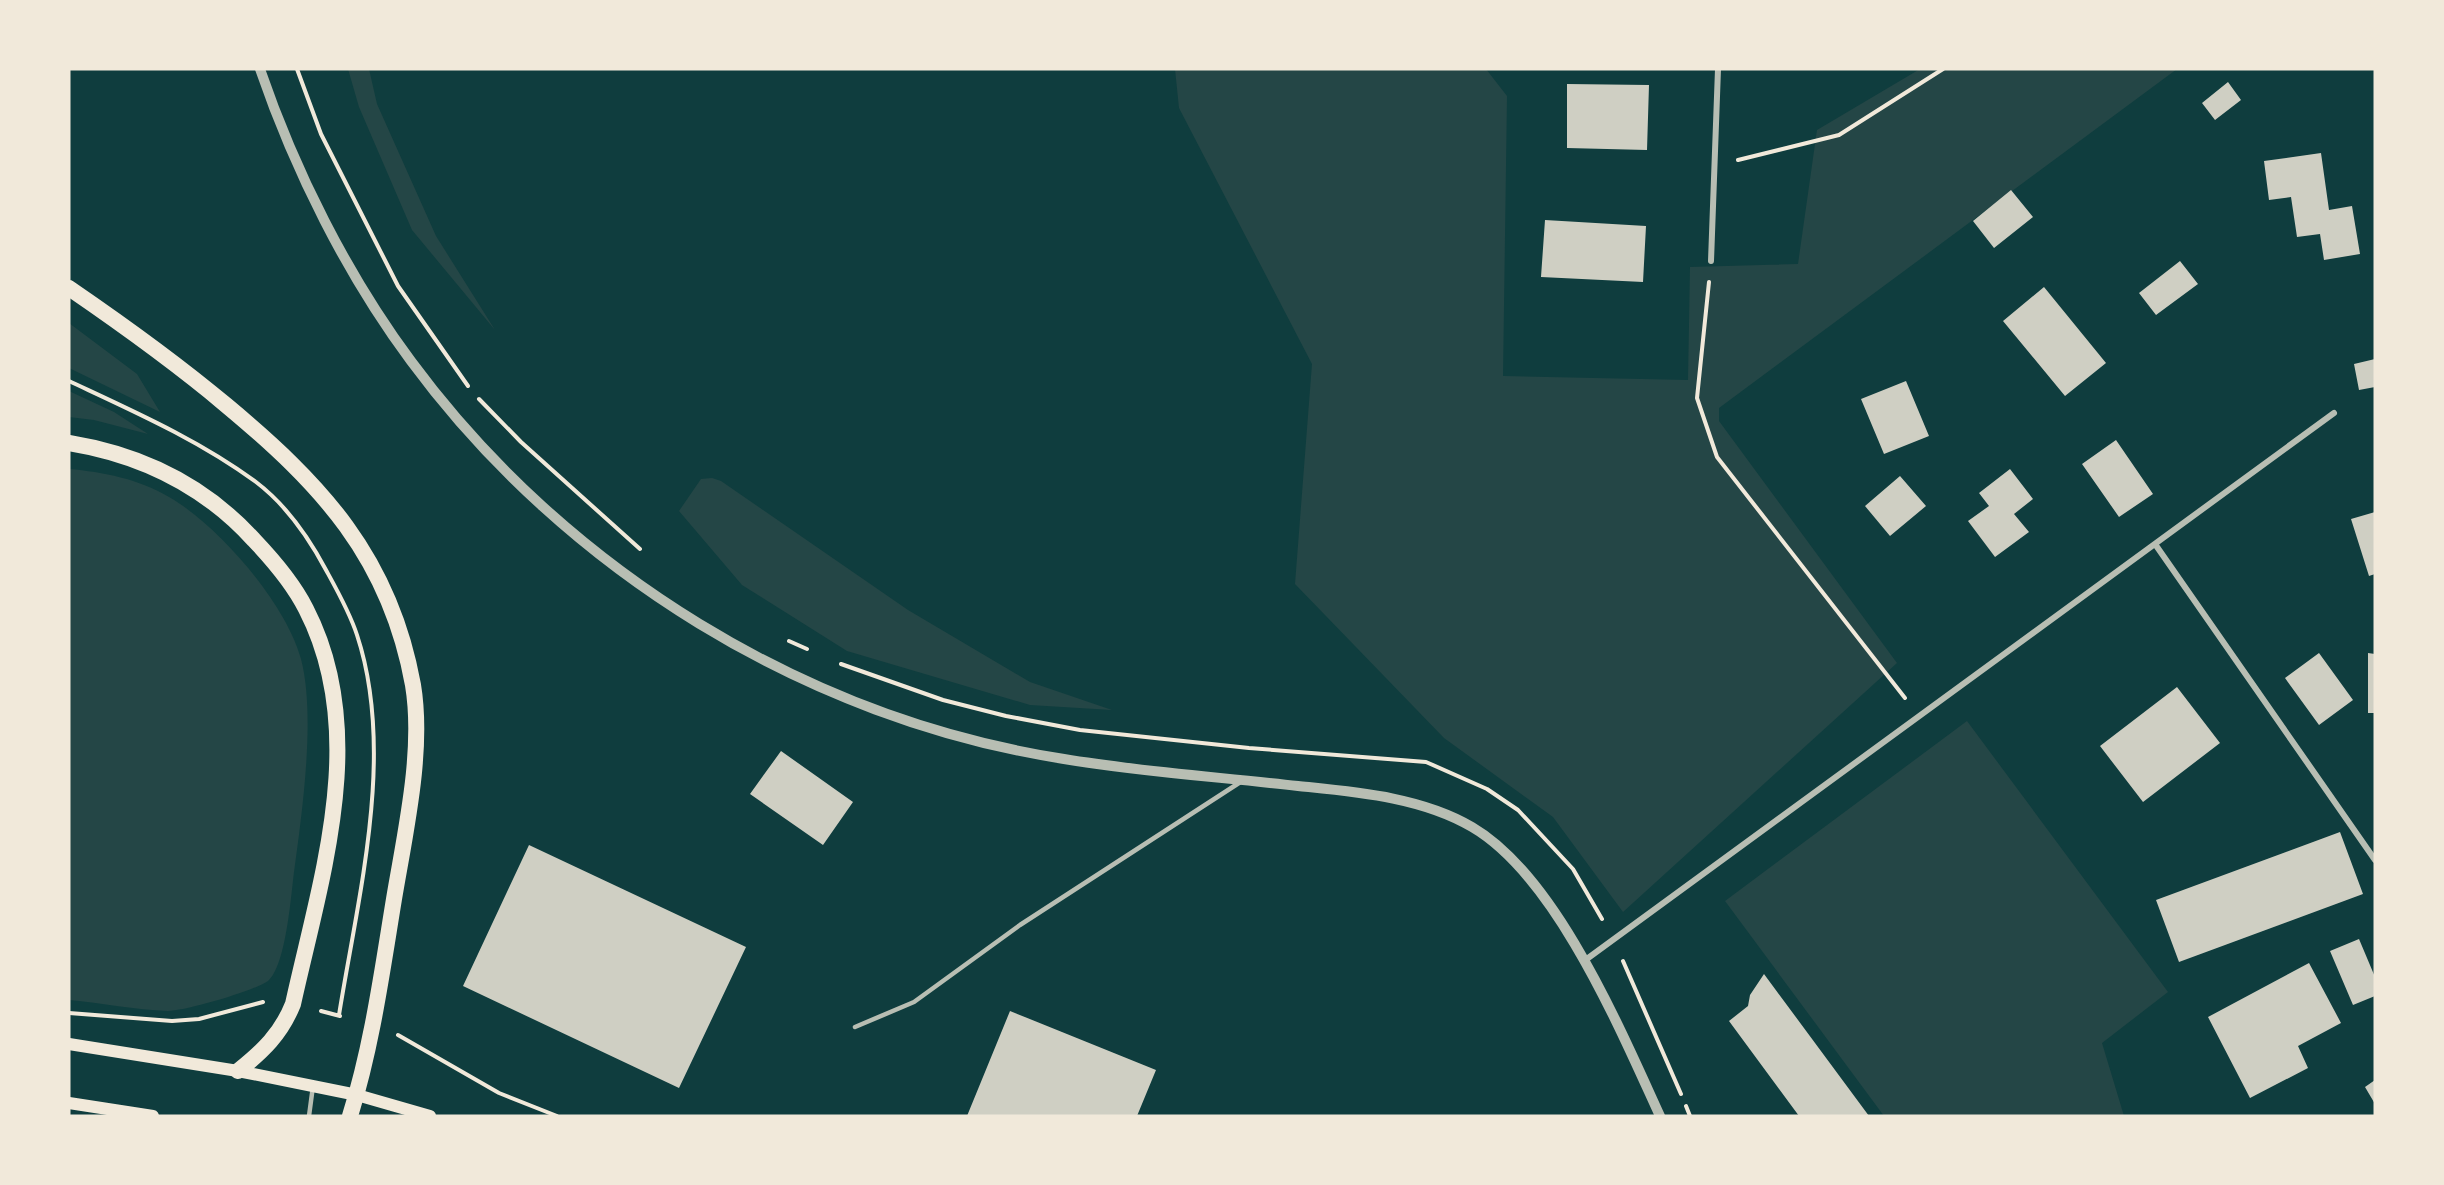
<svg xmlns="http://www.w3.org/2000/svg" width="2444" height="1185" viewBox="0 0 2444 1185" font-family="'PT Sans',sans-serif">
	<rect width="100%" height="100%" fill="#0f3d3e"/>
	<!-- green -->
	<path fill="#244646" d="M348 69H369L377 104 436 236 495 330 412 230 359 107Z
		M1175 69H1486L1507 96 1503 376 1688 380 1690 267 1798 264 1817 130 1920 69H2177L1719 408V421L1897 663 1623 912 1553 817 1444 738 1295 584 1312 364 1179 108Z
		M69 323 137 374 160 412 69 368Z
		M69 391 114 412 148 434 94 420 69 417Z
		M69 469C103 472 139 479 169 497 218 525 286 603 301 659 316 716 302 813 294 872 291 896 286 966 268 981 254 991 185 1011 168 1011 135 1010 102 1003 69 1000Z
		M712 478 721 481 908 610 1030 682 1112 710 1030 705 847 651 742 585 679 511 701 479Z
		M1967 721 2168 992 2102 1043 2124 1116H1884L1725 901Z"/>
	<!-- building -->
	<path fill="#cfcfc3" d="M2228 82 2241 100 2215 120 2202 103Z
		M1567 84 1649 85 1647 150 1567 148Z
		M2321 153 2329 210 2352 206 2360 254 2324 260 2320 234 2297 237 2291 197 2269 200 2264 161Z
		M2011 190 2033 217 1994 248 1973 221Z
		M1545 220 1646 226 1643 282 1541 277Z
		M2180 261 2198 284 2156 315 2139 293Z
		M2044 287 2106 363 2065 396 2003 321Z
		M2375 359V387L2359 390 2354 364Z
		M1906 381 1929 436 1884 454 1861 399Z
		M2116 440 2153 494 2119 517 2082 464Z
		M2010 469 2033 499 2014 514 2029 532 1995 557 1968 521 1989 506 1979 493Z
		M1900 476 1926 506 1890 536 1865 506Z
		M2375 512V574L2369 576 2351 519Z
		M2319 653 2353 700 2319 725 2285 678Z
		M2368 653 2375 654V713H2368Z
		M2177 687 2220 743 2143 802 2100 746Z
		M781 751 853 802 823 845 750 794Z
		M2340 832 2363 894 2179 962 2156 900Z
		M529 845 746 947 679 1088 463 986Z
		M2359 939 2375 977V996L2353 1005 2330 951Z
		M2309 963 2341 1023 2298 1046 2308 1068 2250 1098 2208 1017Z
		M1764 974 1869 1116H1799L1729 1021 1748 1006 1750 995Z
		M1010 1011 1156 1070 1137 1116H967Z
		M2375 1080V1104L2365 1087Z"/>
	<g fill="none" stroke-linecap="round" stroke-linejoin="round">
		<!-- path -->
		<path stroke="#f1e9da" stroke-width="4" d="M297 69 321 134 398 286 468 386
			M1738 160 1839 135 1943 69
			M1709 282 1697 398 1717 457 1905 698
			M69 381C133 411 199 440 256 482 285 504 309 538 326 570 337 590 350 613 357 635 396 753 358 896 339 1015
			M479 399 521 442 640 549
			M789 641 807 649
			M841 664 943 700 1006 716 1080 730 1249 748 1426 762 1487 789 1518 810 1573 869 1602 919
			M1623 961 1681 1094
			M321 1011 340 1016
			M69 1013 172 1021 199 1019 263 1002
			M398 1035 499 1093 557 1116
			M1686 1106 1690 1116"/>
		<!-- service -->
		<path stroke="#b8beb3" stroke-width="4.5" d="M855 1027 914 1002 1020 925 1242 781
			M309 1116 313 1086"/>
		<!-- minor -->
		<path stroke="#b8beb3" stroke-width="6" d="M1711 261 1718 69
			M2155 544 2375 860
			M1584 961 2334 413"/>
		<!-- tertiary -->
		<path stroke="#b8beb3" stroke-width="10" d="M260 69C295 171 347 275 411 361 566 571 807 719 1064 759 1141 772 1220 777 1298 786 1356 792 1421 797 1472 827 1556 876 1620 1029 1660 1116"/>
		<!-- secondary -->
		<path stroke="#f1e9da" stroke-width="12" d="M69 1044 238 1071 357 1095 430 1116
			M69 1103 153 1116"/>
		<!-- trunk -->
		<path stroke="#f1e9da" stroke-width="16" d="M69 288C123 325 176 363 226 405 321 484 390 557 413 685 424 751 405 833 394 899 382 972 372 1046 350 1116
			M69 443C142 455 204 485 254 540 274 561 293 583 306 609 370 733 321 877 293 1004 281 1034 263 1051 238 1071"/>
	</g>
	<!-- border -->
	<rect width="2444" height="1185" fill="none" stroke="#f1e9da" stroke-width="141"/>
</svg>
